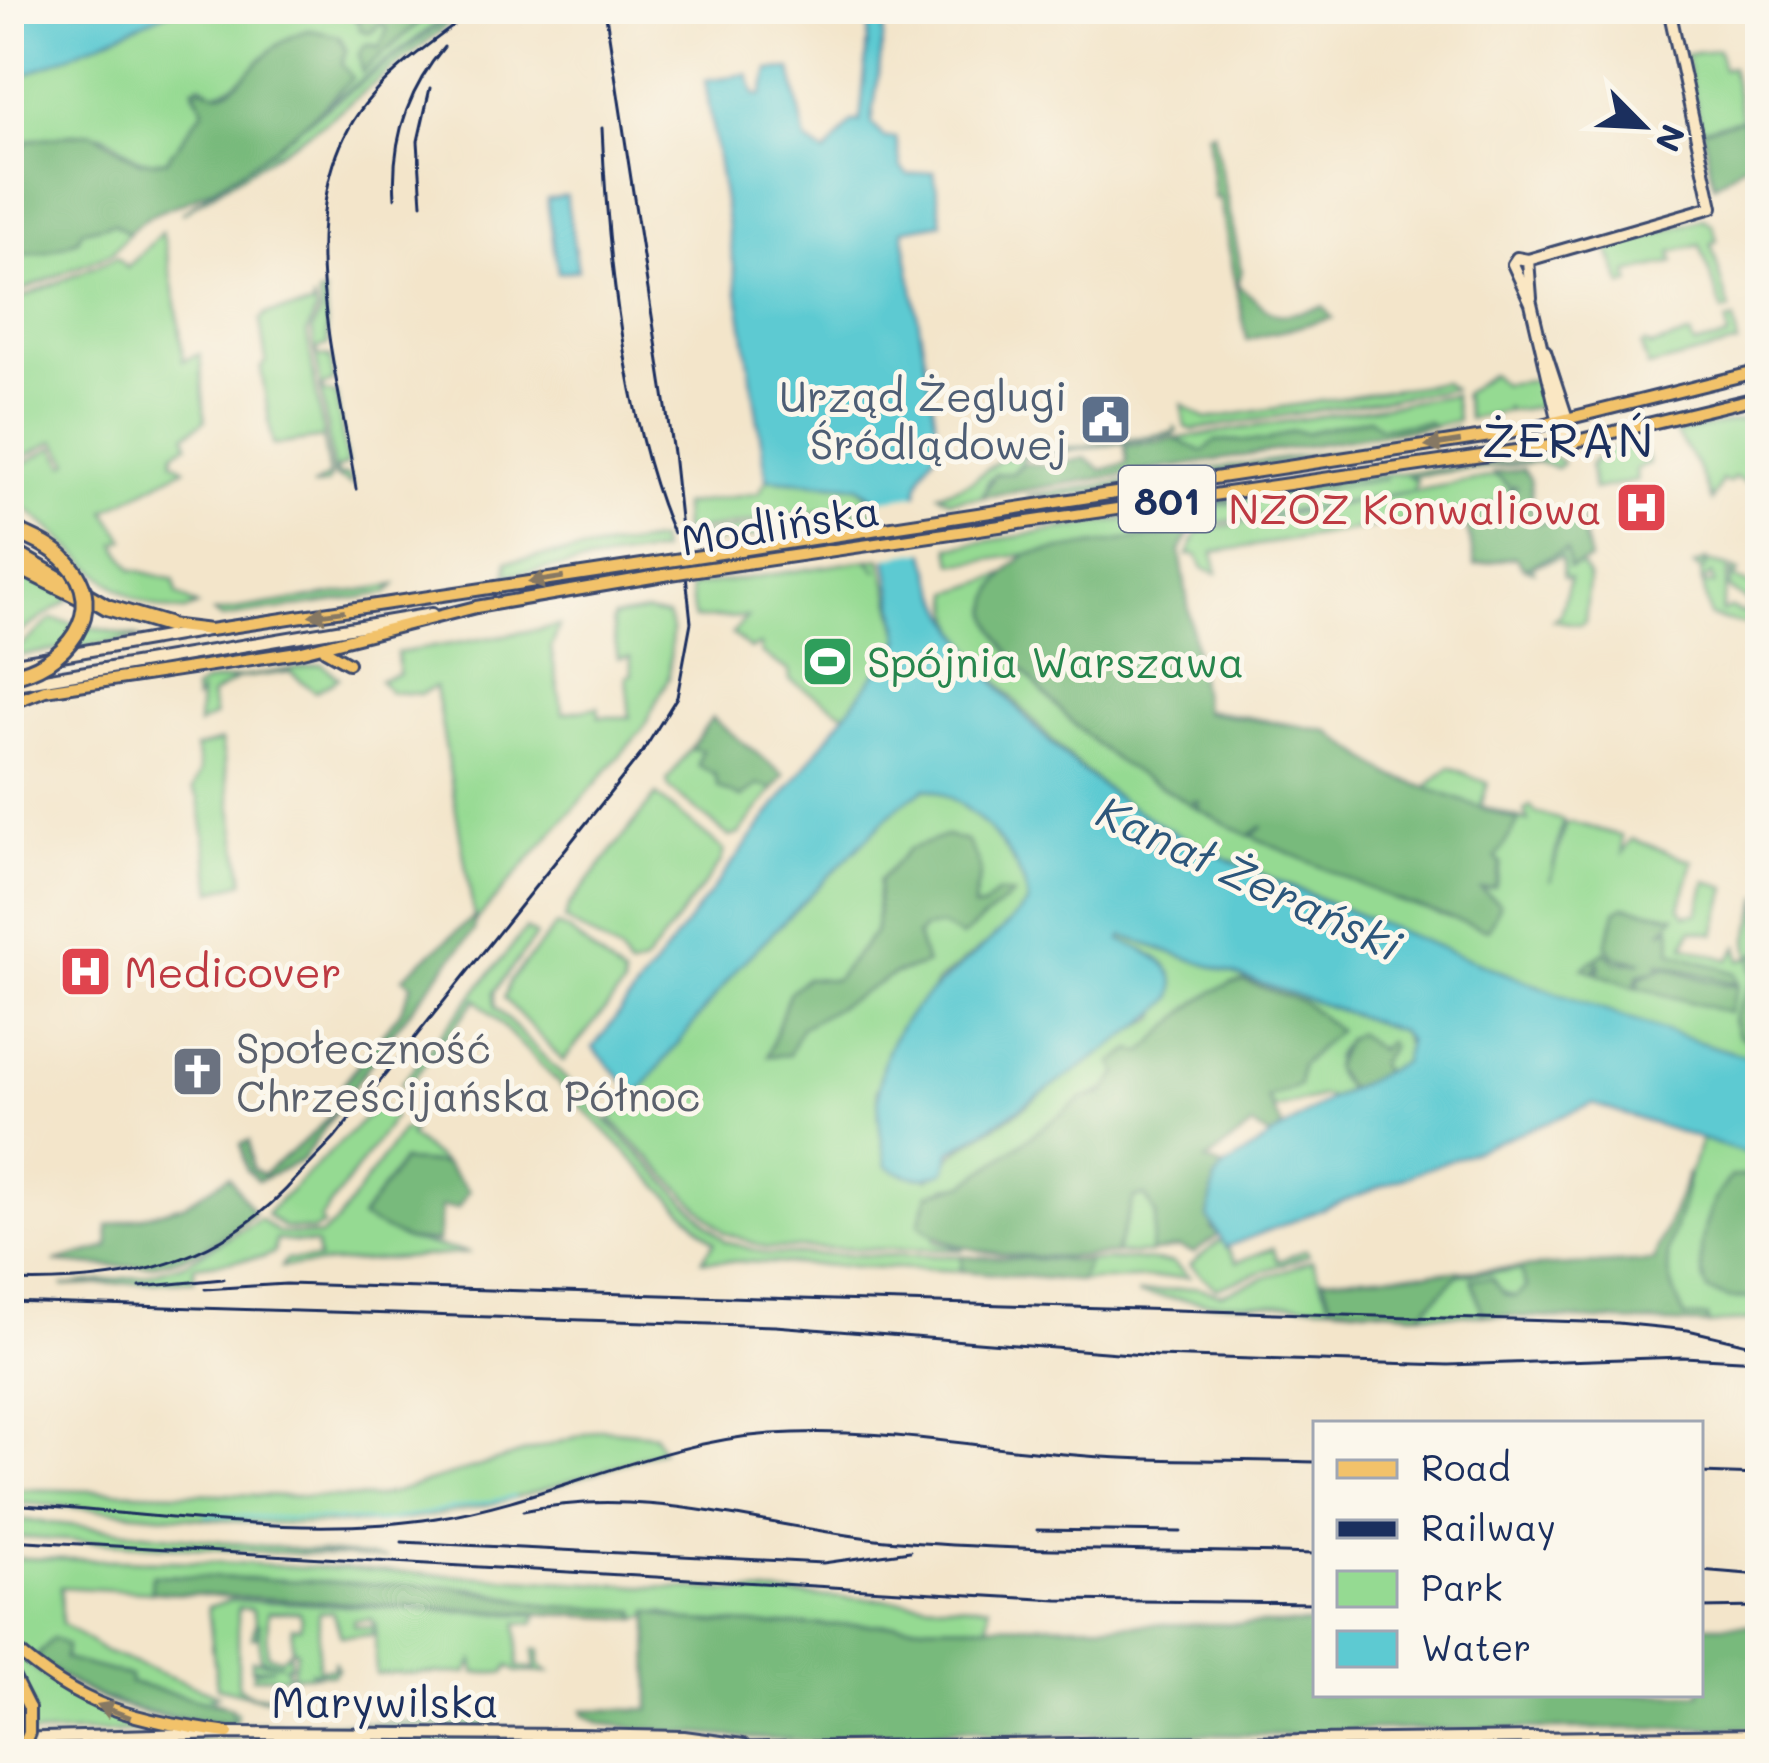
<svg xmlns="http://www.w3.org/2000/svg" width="1769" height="1763" viewBox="0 0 1769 1763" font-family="Mali,sans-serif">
	<rect width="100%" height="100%" fill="#fbf7ec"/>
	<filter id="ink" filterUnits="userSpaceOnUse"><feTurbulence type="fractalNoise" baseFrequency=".00833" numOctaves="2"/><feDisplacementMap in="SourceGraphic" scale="24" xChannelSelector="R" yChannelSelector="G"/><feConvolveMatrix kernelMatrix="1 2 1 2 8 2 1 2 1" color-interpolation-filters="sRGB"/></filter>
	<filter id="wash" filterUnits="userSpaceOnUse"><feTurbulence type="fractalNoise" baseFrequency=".004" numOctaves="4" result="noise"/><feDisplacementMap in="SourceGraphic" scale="48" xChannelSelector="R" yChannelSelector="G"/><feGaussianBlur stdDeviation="2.7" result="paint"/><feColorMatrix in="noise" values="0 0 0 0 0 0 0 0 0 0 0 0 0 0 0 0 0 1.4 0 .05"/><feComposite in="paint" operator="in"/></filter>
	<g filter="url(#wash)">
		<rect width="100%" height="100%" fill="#f3e5ca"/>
		<!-- green -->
		<path fill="#95da92" stroke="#588478" stroke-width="3" fill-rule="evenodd" d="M174 9H358L355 21 383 23 387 30 386 42 379 48 372 44 363 71 435 9H456L318 112 334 97 297 34C266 47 244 88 214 92L200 84 193 92 204 109 166 161C130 165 132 150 106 137 86 128 50 139 29 140L9 164V82Z
			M462 9H468L325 122 181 214Z
			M1718 49 1723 69 1731 67 1742 119 1702 129 1685 55Z
			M1704 219 1713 225 1717 241 1711 243 1730 310 1723 312 1700 245 1671 252 1674 262 1629 273 1631 283 1623 286 1608 248Z
			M114 223 129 233 112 253 9 296V257L47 252 82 230Z
			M162 232C173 275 179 318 183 361L200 354 205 421 186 434 188 444 174 452 173 461 185 468 106 511 125 540 116 544 132 569 174 580 177 594 197 606 184 611C109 610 68 531 9 498V466L13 469 54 447 65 465 70 462 55 441 12 463 9 458V303L117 257 127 268Z
			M325 294 328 344 317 349 318 356 330 357 334 381 323 386 324 392 336 394 347 464 336 469 337 476 348 475 352 485 334 476 312 330 320 313 319 295Z
			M313 299 316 311 307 333 330 476 327 484 312 487 329 476 323 438 273 445 261 368 266 361 260 320 266 314 313 306Z
			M1734 320 1738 344 1648 367 1641 346 1645 343 1651 347 1690 335 1694 346 1728 338 1726 322Z
			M1491 374 1502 384 1540 380 1544 399 1535 407 1508 411 1506 406V411L1468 419 1463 394Z
			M1443 382 1452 389 1193 430 1185 427 1182 404 1206 419Z
			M1453 395 1457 421 1433 426 1427 422 1379 428 1369 419 1306 433 1293 431 1266 441H1215L1203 452 1175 439Z
			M1752 418 1760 425V481L1755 486 1733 477 1729 483 1722 480 1712 501 1696 463 1675 433Z
			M1175 428 1177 431 1174 435 1024 458 1013 473 989 479 982 497 950 500 939 494 972 481 1001 459 1174 432Z
			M1457 428 1399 445 1057 497 1026 496 1417 439Z
			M1641 441 1649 464 1636 469 1637 481 1594 490 1590 465 1602 452Z
			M1554 457 1563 463 1557 468 1536 462 1409 476 1417 481 1413 491 1198 526 1172 535 1199 709 1328 731 1390 775 1426 788 1450 767 1488 783 1481 806 1528 821 1524 811 1530 806 1536 813 1563 820 1550 881 1565 824 1571 822 1622 836 1623 853 1632 839 1693 861 1680 908 1686 915 1698 913 1706 881 1727 888 1715 934 1692 930 1684 946 1729 960 1738 946 1740 960 1750 957 1748 939 1760 895V1060C1608 1018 1459 959 1314 896 1252 869 1182 844 1126 804 1080 771 1044 733 1007 692 981 662 948 633 952 592 994 582 1026 561 1068 553 1029 549 992 563 953 563L950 547 1386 479 1039 527 1343 479Z
			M1495 476 1519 489 1510 491 1511 498 1464 513 1214 552 1217 573 1203 568 1197 555H1188L1198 531Z
			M767 479 859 486 872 501 844 508 840 501V509L683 532 682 505 759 493Z
			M873 508 875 518 686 547 685 537Z
			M658 541 660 552 507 575V561Z
			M1567 549 1569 568 1581 564 1589 579 1585 622 1580 625 1553 620 1560 615 1570 578 1564 577 1561 557 1532 566 1534 571 1524 568Z
			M881 558 901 640 846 714 790 680 789 671 761 653 760 645 750 649 732 634 747 617 694 619 690 587 867 560 878 572 870 560Z
			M1706 560 1704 570 1708 562 1729 567 1722 612 1731 608 1745 614 1750 602 1729 589 1733 569 1739 572 1734 578 1760 590V628L1710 617 1703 584H1714L1712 574 1702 582 1701 570 1694 566Z
			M16 572 72 598 12 638 9 621 21 599Z
			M395 585 387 593 222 618 214 613Z
			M647 612 667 616 672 630 669 677 643 729 475 922 435 687 420 694 390 692 379 680 399 674 397 653 559 626 551 649 563 713 598 707 599 717H630L626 676 632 674 630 657 618 658 612 622 614 617Z
			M52 619 141 638 9 657Z
			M322 664 339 678 315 692 290 672 239 678 210 696 215 716 198 725 200 694 195 700 194 690 205 683Z
			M221 741 244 882 213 891 199 799 193 789 200 771 196 748Z
			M690 749H702L698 765 774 789 739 834 730 837 669 788 667 781Z
			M926 788C968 796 1026 860 1028 903L1005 930 937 982 877 1090 887 1166 929 1179C954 1147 984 1135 1017 1112 1063 1079 1106 1042 1157 1018L1167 965 1120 940 1123 936 1401 1031 1409 1050 1403 1062 1385 1074 1379 1064 1383 1049 1347 1039 1335 1057V1073L1348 1089 1331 1098 1322 1096 1274 1109 1267 1098 1338 1030 1307 1009 1170 1030 1118 1074 1112 1087 1082 1100 965 1185 946 1187 934 1241 964 1250 767 1248 725 1233 610 1119 637 1095 738 967 901 804ZM879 880 974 897V908L983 907 923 929 917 936 925 964 895 974 800 1028 806 978 835 980 876 931Z
			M656 795 724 850 721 862 644 964 629 969 620 953 565 920 568 907Z
			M556 926 568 930 624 978 623 988 563 1061 504 998 510 981Z
			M526 929 536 936 494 992 495 1007 725 1241 767 1254 962 1256 961 1271 702 1260 714 1242 476 999 408 1085 401 1084Z
			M379 1105 394 1117 320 1220 323 1225 313 1231 284 1228 266 1214Z
			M403 1129 413 1131 409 1136 444 1164 402 1161 406 1240 470 1253 281 1267 285 1260 318 1259 316 1244 276 1240 274 1253 264 1257 194 1266V1280L62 1286 142 1276 185 1263 260 1219 278 1233 320 1236 337 1222Z
			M1702 1137 1760 1158V1178L1751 1175 1728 1298H1760V1319L1708 1325 1685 1318 1665 1276V1247Z
			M1145 1196 1156 1215 1150 1253 1115 1254 1134 1198Z
			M1222 1239 1237 1262 1273 1248 1278 1261 1306 1250 1309 1255 1216 1288 1190 1265Z
			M1134 1259 1173 1263 1189 1277 1080 1281 1088 1261Z
			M1312 1260 1331 1305 1203 1302 1137 1294 1197 1287 1221 1294Z
			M1520 1270 1526 1288 1515 1297 1472 1279 1483 1315 1421 1313 1459 1274Z
			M602 1429 654 1434 662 1450C585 1475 506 1506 425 1517 296 1536 147 1511 15 1503L16 1489 375 1498Z
			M14 1519 387 1559 11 1537Z
			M9 1558 218 1562 989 1606 988 1625H770L687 1621 663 1612 637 1619V1611L549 1606 472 1588 153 1575 151 1592 61 1587 62 1623 105 1652 218 1695 210 1698 237 1712 235 1726C138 1719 83 1703 9 1637Z
			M230 1600 537 1615 534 1623H518V1667L536 1669 534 1650H540V1665L549 1672H517L509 1666 505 1673H475L473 1661 467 1673 376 1674 375 1625 371 1619 354 1620V1626L373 1627V1635L341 1636 333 1612H319L318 1669H334V1661L338 1669 332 1675 310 1671 316 1675 292 1676 297 1650 292 1649V1627H300L302 1619 299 1612H268L267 1654 281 1659 290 1651V1666H285L290 1676 253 1677V1671L273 1668H252V1660L281 1664 260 1658 259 1623 257 1637H252L256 1621 252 1609 238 1608V1687L253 1695H299L261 1698 217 1687 208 1607Z
			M9 1647C64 1698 117 1723 192 1730L9 1735V1674L34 1708 9 1661Z
			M491 1721 501 1728 242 1724Z
			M551 1739V1747L9 1754V1743Z
			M1674 1741 1675 1749 1473 1752 1482 1744Z"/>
		<!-- forest -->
		<path fill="#78ba7c" stroke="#4a746d" stroke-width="3" d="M358 9 390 19 435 9 362 72 359 54 366 44 379 48 387 30 382 23 370 33 359 29Z
			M310 30 339 36 346 50 342 63 352 78C309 124 251 170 194 198 168 210 150 210 129 233L114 223 82 230 78 240 47 252 9 257V164L29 140 92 132 139 161H166L204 109 193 87C203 86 211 93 222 92 243 88 266 39 310 30Z
			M1742 119 1750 160 1714 185 1702 129Z
			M1213 131 1242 270 1238 285C1281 320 1266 319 1323 307L1332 318 1247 340 1219 198H1214L1207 133Z
			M1369 418 1380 428 1428 422 1433 426 982 497 995 474 1013 473 1024 463 1048 466 1085 458 1102 470 1127 463 1125 446 1175 439 1203 452 1215 441H1266L1293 431 1306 433Z
			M1523 469 1530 479 1533 523 1579 515 1590 560 1569 568 1566 550 1524 568 1515 557 1475 565 1464 513 1511 498 1509 491 1518 487H1509L1494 473Z
			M1191 531 1180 551 1204 712 1328 731 1390 775 1519 821 1496 858 1501 864 1495 887 1481 889 1500 904 1488 930 1393 899 1251 836 1263 826 1249 836 1198 809 1200 802 1194 801 1196 808C1174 792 1142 778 1117 761 1086 739 998 654 990 615 986 591 1009 567 1027 554Z
			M712 718 784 775 774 789 758 785 741 798 718 787 715 775 698 765 702 750 690 749Z
			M946 836 967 841C992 883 975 871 974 908L983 907 997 893 1013 895 962 937 941 926 923 929 917 936 926 964 895 974 801 1028 789 1055 768 1056 789 993 806 978 835 980 876 931 879 881 909 849Z
			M1624 906 1675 916 1661 932 1671 926 1672 952 1735 973 1738 984 1659 963 1660 970 1639 974 1635 987 1596 973 1600 967 1598 962 1594 972 1583 968 1605 951 1616 962H1642L1614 956 1606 945 1616 911Z
			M474 917V931L389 1037 302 1160 258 1181 246 1170 241 1144 249 1141 252 1169 262 1175C293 1150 328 1125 349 1090L342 1085 400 1012 412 984 403 977Z
			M1760 951V1048L1738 1035 1733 1020 1753 978 1751 957Z
			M1666 967C1695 976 1711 984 1738 986L1729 1013 1637 987 1641 977Z
			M1244 981 1303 1002 1338 1030 1301 1065 1299 1086 1267 1098 1283 1128 1271 1137 1253 1126 1206 1161 1224 1168 1215 1180 1212 1229 1219 1235 1194 1253 1179 1247 1150 1253 1156 1215 1145 1196 1134 1198 1115 1254C1065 1259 951 1261 919 1223L929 1193 965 1184 1082 1099 1104 1093 1118 1074 1113 1062 1133 1050 1142 1053C1173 1027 1202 986 1244 981Z
			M1357 1033 1379 1051 1388 1041 1392 1046 1379 1064 1385 1074 1348 1089 1333 1067 1347 1039Z
			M402 1161 444 1164 469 1191 458 1208 441 1207 438 1242 406 1240 361 1218Z
			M1688 1173C1681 1244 1648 1240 1685 1317H1708V1325L1483 1315 1471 1279 1492 1278 1505 1295 1515 1297 1526 1288 1520 1270 1459 1274 1421 1313 1331 1305 1323 1278 1653 1261Z
			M1751 1175 1760 1178V1298H1728L1708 1291C1692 1256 1705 1206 1731 1177Z
			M229 1176 254 1213C181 1273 143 1271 54 1262L109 1247 108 1226 183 1205Z
			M962 1256 1088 1261 1080 1281 1066 1280 961 1271Z
			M152 1575 454 1587 549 1606 637 1611V1619L151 1592Z
			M649 1611 688 1621 770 1625 1316 1624V1694H1700V1625H1760V1728L1351 1730 1350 1735H990C964 1721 919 1739 891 1740 788 1743 704 1736 602 1724L584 1715 583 1710 650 1709Z
			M53 1638 66 1645 65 1659 130 1676V1683L232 1708V1722C157 1717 95 1707 36 1657Z"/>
		<!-- water -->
		<path fill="#5dcad2" stroke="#3c7c98" stroke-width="3" d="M9 9H174L9 82Z
			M871 9H887L872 123 884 138H896L901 168 908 175 934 172 942 223 903 230 940 446C908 483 914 511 928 561 952 651 1055 760 1134 809 1222 863 1321 900 1416 938 1529 983 1643 1028 1760 1060V1158L1593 1104 1226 1247 1208 1217 1215 1180 1224 1168 1323 1103 1403 1062 1408 1041 1400 1031 1123 936 1121 940C1145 951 1182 963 1173 996 1167 1015 982 1133 951 1151L945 1171C923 1182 908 1178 887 1166 849 1009 944 999 1028 903 1026 860 968 796 926 788L901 804 738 967 637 1095 593 1048 901 640 877 500 859 486 767 479 705 80 748 74 755 95H762L769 70 791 69 806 141 825 154 852 122H860Z
			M566 196 578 270 558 273 547 199Z"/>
		<!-- pier -->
		<path fill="#f3e5ca" d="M922 494 931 550 881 558 872 501Z"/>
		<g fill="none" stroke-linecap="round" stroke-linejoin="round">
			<!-- stream -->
			<path stroke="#5dcad2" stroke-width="3" d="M206 1515 382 1522 514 1497"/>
		</g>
	</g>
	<g filter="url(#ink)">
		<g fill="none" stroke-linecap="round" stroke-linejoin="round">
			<defs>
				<path id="secondary" d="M1528 260 1531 298
					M1545 351 1575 443
					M1564 444 1531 303 1513 264 1517 258 1528 260 1712 207 1669 9
					M9 664 207 630
					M9 685 432 614
					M9 1739 228 1733 577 1735 684 1737 743 1745
					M207 1754H260
					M321 1754 1760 1735"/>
				<path id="primary" d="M688 558 1510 433 1760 371
					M9 564 86 602
					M690 571 1564 444 1760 397
					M160 624 210 630 662 562
					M325 650 348 663
					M9 704 45 690 298 652 476 607 664 575
					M9 1644C81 1709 135 1720 228 1733
					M9 1668 29 1708"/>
				<path id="highway" d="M9 550 107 607 167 625"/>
			</defs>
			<!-- secondary casing -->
			<use href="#secondary" stroke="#3b4a6e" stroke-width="16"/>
			<!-- primary casing -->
			<use href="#primary" stroke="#3b4a6e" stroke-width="16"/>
			<!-- highway casing -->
			<use href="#highway" stroke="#3b4a6e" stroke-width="20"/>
			<!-- secondary -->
			<use href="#secondary" stroke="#fae7c3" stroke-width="10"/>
			<!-- primary -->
			<use href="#primary" stroke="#f2c26a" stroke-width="10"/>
			<!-- highway -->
			<use href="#highway" stroke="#f2c26a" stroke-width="14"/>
			<!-- rail -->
			<path stroke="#1b2f5e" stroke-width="3" d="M602 128C607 248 625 423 673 533
				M395 198C391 141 407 91 444 47
				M422 204 418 141 430 88
				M356 489C338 369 282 199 370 98 399 63 440 37 476 9
				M288 1187 334 1139 642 753 677 697 691 622 673 453 605 9
				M9 1281C124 1285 222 1265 300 1174
				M140 1287 223 1279
				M205 1289 286 1284 1618 1323 1688 1330 1760 1347
				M9 1302 775 1326 1156 1356 1448 1365 1683 1357 1760 1361
				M1700 1473 1760 1475
				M9 1504C146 1512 301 1540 436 1518 550 1500 654 1442 771 1434 866 1427 958 1444 1052 1453 1139 1462 1229 1459 1316 1462
				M523 1511C645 1484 766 1528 886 1540 1028 1553 1173 1549 1316 1554
				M1037 1530 1181 1532
				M9 1540 1058 1600 1316 1603
				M402 1542 823 1563 910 1551
				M1700 1570 1760 1575
				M1700 1608 1760 1607"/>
			<defs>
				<path id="primary-bridge" d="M662 562 688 558
					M664 575 690 571
					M20 1754 29 1733V1708"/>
				<path id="highway-bridge" d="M9 528C28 537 51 545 66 561 113 610 63 668 9 676"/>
			</defs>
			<!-- primary-bridge casing -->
			<use href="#primary-bridge" stroke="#3b4a6e" stroke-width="16" stroke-linecap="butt"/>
			<!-- highway-bridge casing -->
			<use href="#highway-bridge" stroke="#3b4a6e" stroke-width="20" stroke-linecap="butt"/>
			<!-- primary-bridge -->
			<use href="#primary-bridge" stroke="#f2c26a" stroke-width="10"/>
			<!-- highway-bridge -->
			<use href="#highway-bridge" stroke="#f2c26a" stroke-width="14"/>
		</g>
		<!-- one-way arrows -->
		<defs><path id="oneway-solid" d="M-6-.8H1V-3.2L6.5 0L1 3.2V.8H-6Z" transform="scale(3)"/></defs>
		<g fill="#867864">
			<use href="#oneway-solid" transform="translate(1443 444) rotate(171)"/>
			<use href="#oneway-solid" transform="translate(546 580) rotate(171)"/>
			<use href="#oneway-solid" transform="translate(327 613) rotate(172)"/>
			<use href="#oneway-solid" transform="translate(114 1711) rotate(-159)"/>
		</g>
	</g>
	<!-- icons -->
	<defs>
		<symbol id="civic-square" viewBox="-11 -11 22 22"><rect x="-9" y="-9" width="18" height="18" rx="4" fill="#5c6f8a" stroke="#fbf7ec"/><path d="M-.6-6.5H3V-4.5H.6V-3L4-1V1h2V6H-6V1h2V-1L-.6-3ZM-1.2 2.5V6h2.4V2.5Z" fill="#fff"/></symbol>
		<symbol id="hospital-square" viewBox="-11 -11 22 22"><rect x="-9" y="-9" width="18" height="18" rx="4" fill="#e0444e" stroke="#fbf7ec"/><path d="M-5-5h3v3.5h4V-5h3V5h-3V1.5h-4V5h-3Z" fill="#fff"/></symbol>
		<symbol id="stadium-square" viewBox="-11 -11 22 22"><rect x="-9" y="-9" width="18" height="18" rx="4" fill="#2e9e5b" stroke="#fbf7ec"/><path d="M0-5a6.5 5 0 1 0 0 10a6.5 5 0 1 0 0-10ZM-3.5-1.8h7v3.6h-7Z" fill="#fff"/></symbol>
		<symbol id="church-square" viewBox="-11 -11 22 22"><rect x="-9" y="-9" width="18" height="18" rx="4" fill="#6b7280" stroke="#fbf7ec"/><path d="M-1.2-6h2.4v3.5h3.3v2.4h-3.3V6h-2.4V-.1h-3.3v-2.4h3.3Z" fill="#fff"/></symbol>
	</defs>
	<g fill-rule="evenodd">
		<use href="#civic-square" x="1076" y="390" width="59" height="59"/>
		<use href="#hospital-square" x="1612" y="478" width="59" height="59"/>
		<use href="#stadium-square" x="798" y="632" width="59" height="59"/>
		<use href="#hospital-square" x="56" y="942" width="59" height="59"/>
		<use href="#church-square" x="168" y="1042" width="59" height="59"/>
	</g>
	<g text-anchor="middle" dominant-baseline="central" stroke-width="10" stroke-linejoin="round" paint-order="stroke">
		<!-- shield labels -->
		<rect fill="#fbf7ec" stroke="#5e6b89" stroke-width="3" x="1119" y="466" width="96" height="66" rx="9"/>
		<g font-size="39" font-weight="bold" fill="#1b2f5e">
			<text x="1167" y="499">801</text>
		</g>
		<!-- service labels -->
		<g font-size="42" fill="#4e5e75" stroke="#fbf7ec" text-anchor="end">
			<text x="1067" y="395">Urząd Żeglugi<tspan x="1067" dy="48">Śródlądowej</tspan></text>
		</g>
		<!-- health labels -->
		<g font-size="42" fill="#be3a42" stroke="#fbf7ec" text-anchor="end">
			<text x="1602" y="508">NZOZ Konwaliowa</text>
			<text x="124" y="971" text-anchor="start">Medicover</text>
		</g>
		<!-- street labels -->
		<g font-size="42" fill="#1b2f5e" stroke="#fbf7ec">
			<text transform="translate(780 524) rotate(-9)">Modlińska</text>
			<text x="385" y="1701">Marywilska</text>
		</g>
		<!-- leisure labels -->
		<g font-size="42" fill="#27864d" stroke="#fbf7ec" text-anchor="start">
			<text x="867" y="661">Spójnia Warszawa</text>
		</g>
		<!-- worship labels -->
		<g font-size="42" fill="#5b616d" stroke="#fbf7ec" text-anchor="start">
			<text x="236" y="1047">Społeczność<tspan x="236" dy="48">Chrześcijańska Północ</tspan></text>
		</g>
		<!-- water labels -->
		<g font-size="45" font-style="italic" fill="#2c567b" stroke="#fbf7ec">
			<text transform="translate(1250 877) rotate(25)">Kanał Żerański</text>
		</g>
		<!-- quarter labels -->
		<g font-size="48" letter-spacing="3" fill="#1b2f5e" stroke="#fbf7ec">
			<text x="1569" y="439">ŻERAŃ</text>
		</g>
	</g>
	<!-- margin -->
	<rect width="1769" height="1763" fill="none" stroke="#fbf7ec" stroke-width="48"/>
	<!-- legend -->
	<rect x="1313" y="1421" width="390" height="276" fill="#fbf7ec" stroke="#a1a7b3" stroke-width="3"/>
	<rect x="1337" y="1460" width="60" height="18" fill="#f2c26a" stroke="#a1a7b3" stroke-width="3"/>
	<text x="1421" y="1481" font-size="36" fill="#1b2f5e">Road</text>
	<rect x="1337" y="1520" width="60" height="18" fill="#1b2f5e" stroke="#a1a7b3" stroke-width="3"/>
	<text x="1421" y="1541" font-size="36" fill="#1b2f5e">Railway</text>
	<rect x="1337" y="1571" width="60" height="36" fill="#95da92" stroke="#a1a7b3" stroke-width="3"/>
	<text x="1421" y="1601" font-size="36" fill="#1b2f5e">Park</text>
	<rect x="1337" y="1631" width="60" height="36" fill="#5dcad2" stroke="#a1a7b3" stroke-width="3"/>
	<text x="1421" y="1661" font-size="36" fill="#1b2f5e">Water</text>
	<!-- north arrow -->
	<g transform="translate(1643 126) rotate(114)" stroke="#fbf7ec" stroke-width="9" paint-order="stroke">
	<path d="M0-9L21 45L0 30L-21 45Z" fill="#1b2f5e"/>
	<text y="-18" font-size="33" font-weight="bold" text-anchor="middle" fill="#1b2f5e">N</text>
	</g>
</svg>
